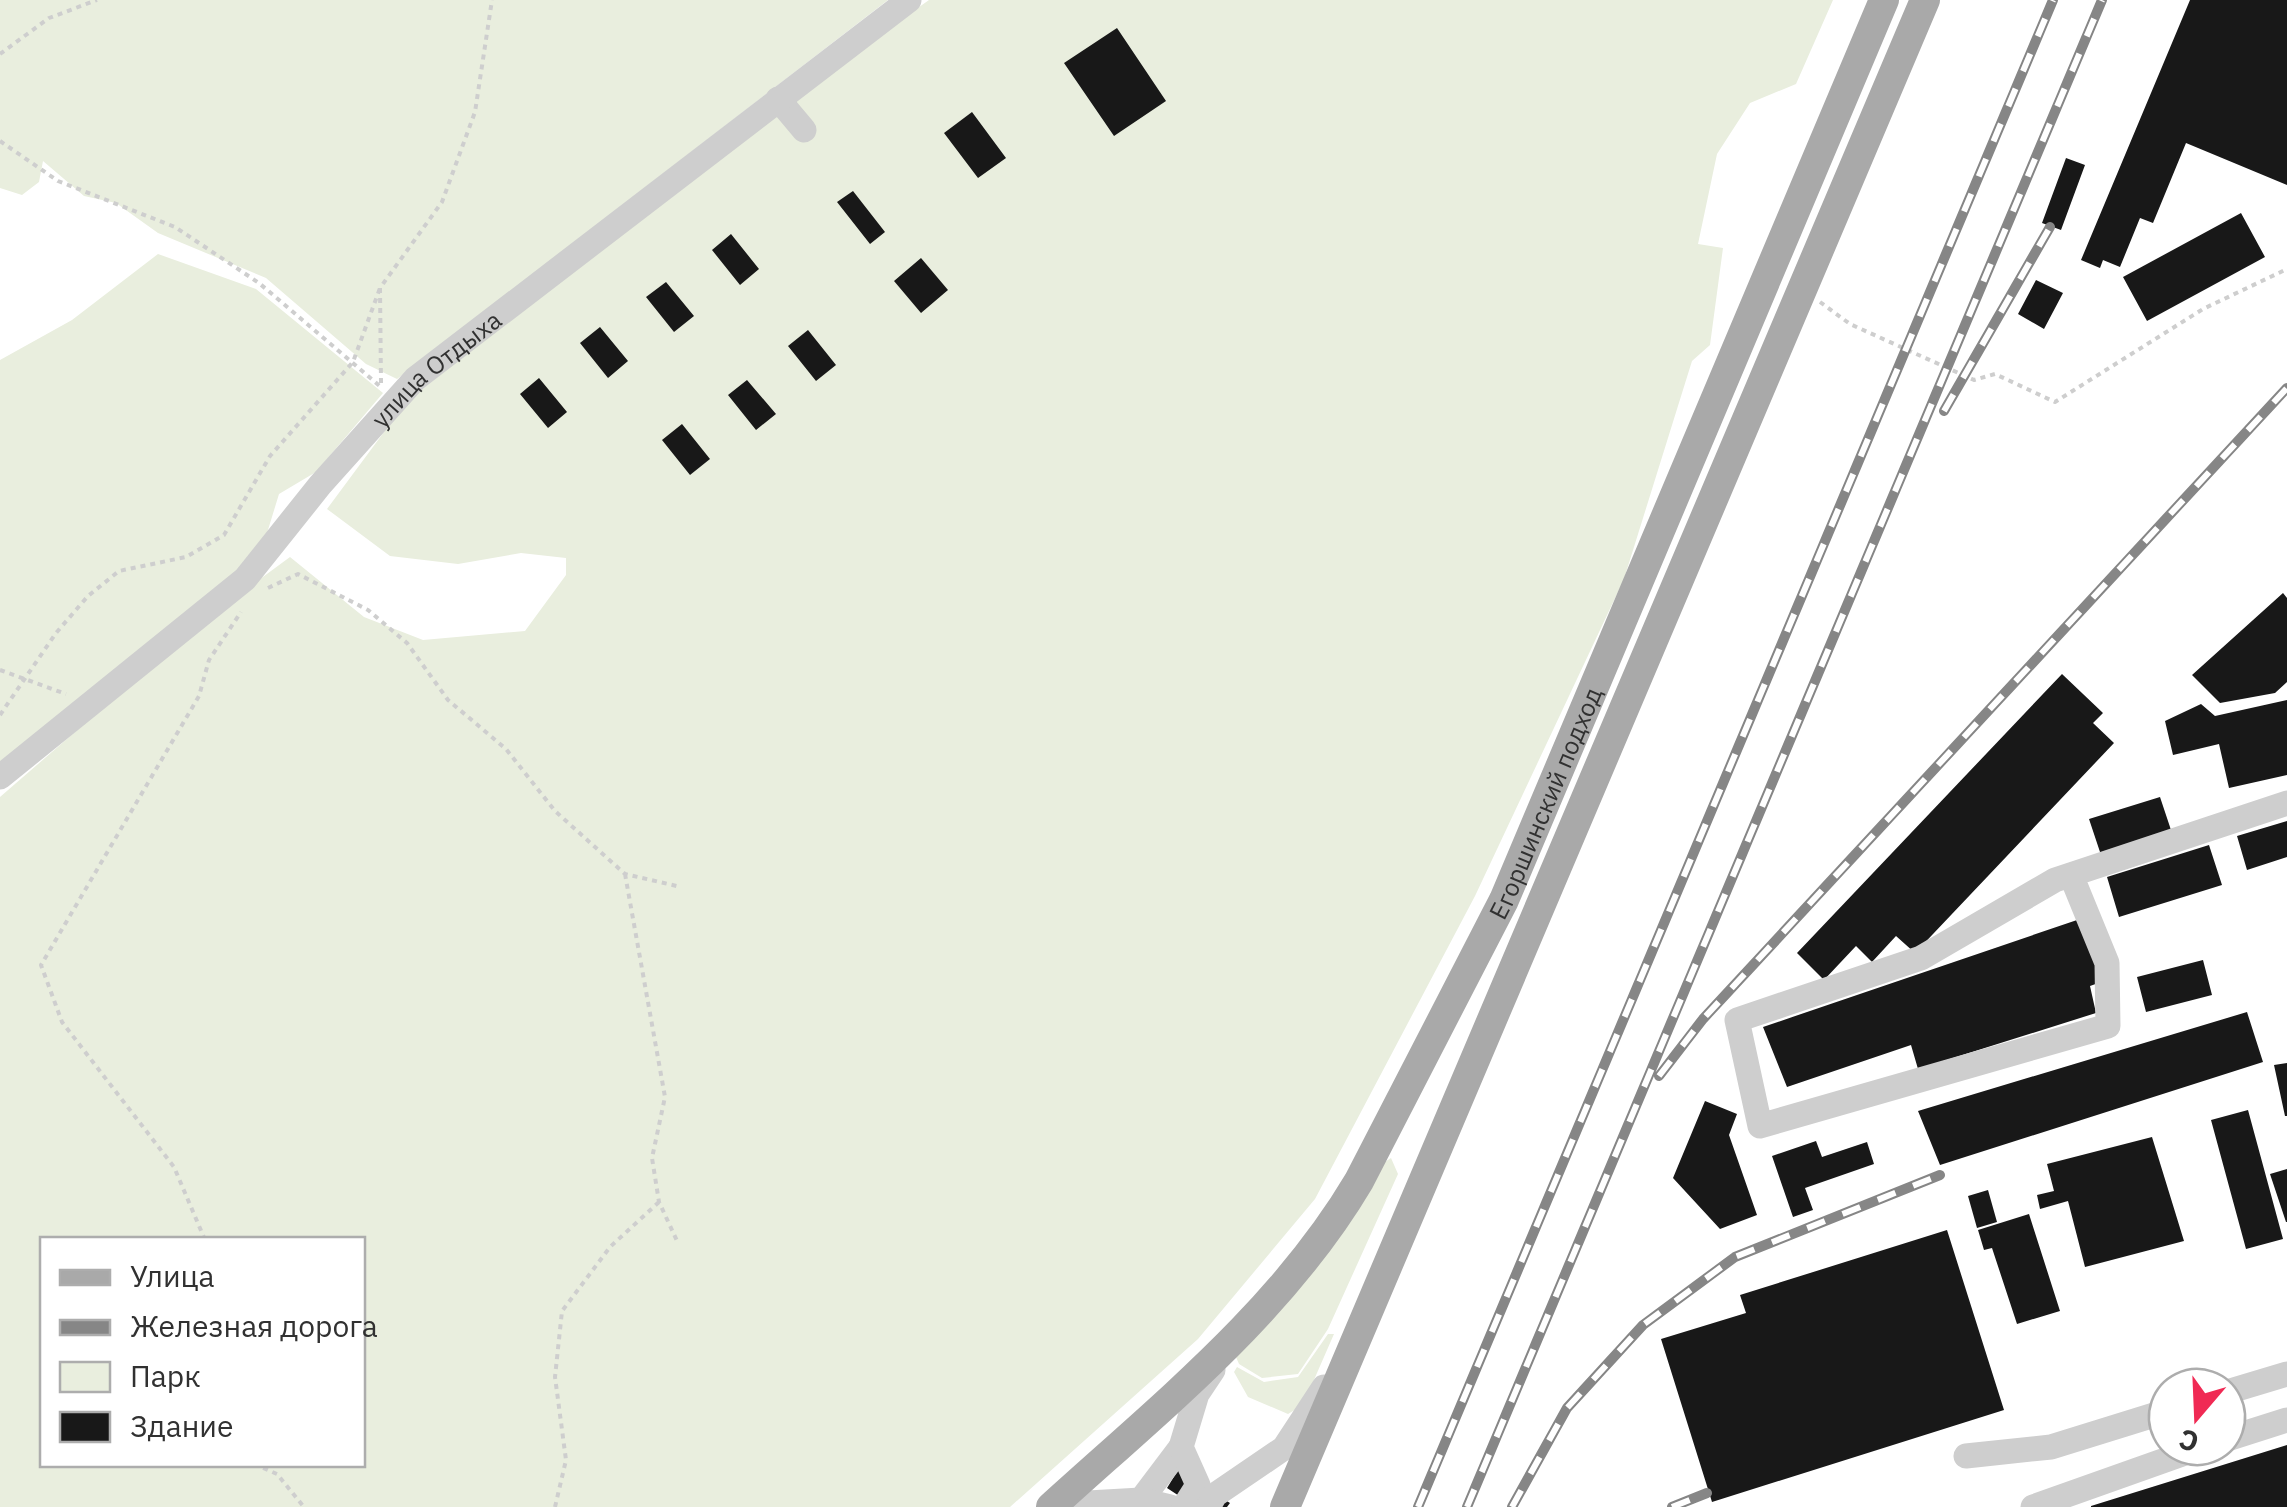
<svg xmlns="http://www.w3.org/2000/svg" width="2287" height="1507" viewBox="0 0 2287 1507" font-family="'IBM Plex Sans',sans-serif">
	<rect width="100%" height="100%" fill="#fff"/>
	<!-- green -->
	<path fill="#e9eede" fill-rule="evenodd" d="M0 0H888L397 379 366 364 266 278 158 233 116 203 84 196 43 161 39 182 22 195 0 188Z
		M929 0H1833L1796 84 1750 103 1717 154 1698 244 1723 248 1710 345 1692 361 1624 579 1475 896 1315 1199 1198 1339 1010 1507H0V797L203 621 290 557 364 617 423 640 525 631 566 575V558L521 553 458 564 390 556 327 509 407 401 787 101ZM42 1240H362V1464H42Z
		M158 254 256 289 383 393 316 472 279 494 260 556 0 763V360L72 320Z
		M1391 1158 1398 1174 1328 1329 1298 1374 1262 1378 1239 1364 1236 1357 1291 1293 1377 1167Z
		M1328 1334H1334L1303 1405 1288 1414 1248 1397 1234 1372 1237 1367 1264 1382 1298 1377Z"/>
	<!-- building -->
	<path fill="#181818" d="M2190 0H2287V185L2186 143 2153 223 2140 218 2120 267 2103 260 2100 268 2081 260Z
		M1117 28 1166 101 1114 136 1064 63Z
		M972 112 1006 158 978 178 944 133Z
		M2066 158 2085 165 2061 230 2042 223Z
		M853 191 885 232 870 244 837 202Z
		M2241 213 2265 257 2147 321 2123 277Z
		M731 234 759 269 740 285 712 250Z
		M921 258 948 290 921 313 894 281Z
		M2036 280 2063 293 2044 329 2018 314Z
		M666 282 694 316 674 332 646 297Z
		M600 327 628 361 608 378 580 343Z
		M808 330 836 365 816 381 788 346Z
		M539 378 567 412 548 428 520 394Z
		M747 380 776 414 756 430 728 395Z
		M682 424 710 459 690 475 662 440Z
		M2283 593 2287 598V682L2275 693 2220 703 2192 675Z
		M2062 674 2103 713 2093 723 2114 743 1915 953 1896 936 1872 962 1856 946 1824 980 1797 953Z
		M2287 700V775L2229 788 2219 744 2173 755 2165 721 2201 704 2215 716Z
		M2160 797 2172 833 2101 855 2089 819Z
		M2287 821V857L2247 870 2237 836Z
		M2209 845 2222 885 2119 917 2107 877Z
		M2080 919 2104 981 2090 986 2096 1013 1918 1069 1911 1045 1787 1087 1763 1027Z
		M2203 960 2212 995 2146 1012 2137 977Z
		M2247 1012 2263 1062 1940 1165 1918 1111Z
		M2287 1063V1116H2285L2274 1065Z
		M1705 1101 1737 1114 1729 1135 1757 1215 1720 1229 1673 1178Z
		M2248 1110 2283 1239 2246 1249 2211 1120Z
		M2152 1137 2184 1241 2085 1267 2068 1201 2040 1209 2037 1195 2054 1191 2047 1164Z
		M1816 1141 1822 1157 1867 1142 1874 1164 1805 1188 1813 1210 1793 1217 1772 1156Z
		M2287 1169V1222H2286L2270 1174Z
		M1988 1190 1997 1222 1977 1228 1968 1196Z
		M2029 1214 2060 1311 2017 1324 1992 1248 1984 1250 1978 1230Z
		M1947 1230 2004 1410 1712 1502 1661 1339 1746 1313 1740 1295Z
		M2287 1445V1507H2091V1506Z
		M1178 1470 1230 1503 1227 1507H1196L1167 1488Z"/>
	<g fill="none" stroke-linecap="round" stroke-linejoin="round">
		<!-- path -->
		<path stroke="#cecece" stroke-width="4" stroke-dasharray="5 5" stroke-linecap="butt" d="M0 54 49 18 97 0
			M0 141 58 181 175 227 259 283 381 387
			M1820 302 1850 324 1974 380 1995 374 2055 402 2203 309 2287 269
			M381 383 380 288 442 202 475 112 492 0
			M268 588 298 574 368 610 407 643 448 700 506 749 555 811 625 874 681 887
			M0 670 66 694
			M0 715 56 633 88 596 119 571 186 557 224 535 270 456 353 362 380 288
			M625 874 665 1097 652 1158 659 1202 678 1243
			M205 1240 174 1167 62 1022 41 965 199 696 209 660 241 612
			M254 1464 277 1474 304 1507
			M555 1507 566 1460 555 1377 562 1311 610 1247 659 1202"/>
		<!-- minor -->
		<g stroke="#cecece" stroke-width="25">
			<path d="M778 99 804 130"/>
			<path id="s1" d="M0 777 245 579 320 485 415 379 909 0"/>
			<path d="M2071 875 2107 963 2108 1026 1760 1126 1737 1020 1921 958 2055 880 2287 803"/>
			<path d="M2227 1392 2287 1374"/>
			<path d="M2227 1439 2287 1420"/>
			<path d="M1966 1456 2051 1447 2167 1411"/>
			<path d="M1141 1500 1181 1447"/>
			<path d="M1053 1505 1141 1500 1170 1507"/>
			<path d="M1184 1507 1198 1485 1181 1447 1197 1394 1213 1370"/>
			<path d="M1208 1507 1215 1495 1284 1448 1324 1387"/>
			<path d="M2033 1507 2202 1447"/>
		</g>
		<!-- major -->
		<g stroke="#a9a9a9" stroke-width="30">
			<path id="s2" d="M1051 1507C1162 1406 1282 1311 1359 1181L1504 900 1884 0"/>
			<path d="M1285 1507 1925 0"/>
		</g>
		<defs>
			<path id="rail" d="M1944 411 2050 227
				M1659 1076 1703 1019 2287 388
				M1418 1507 2053 0
				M1467 1507 2102 0
				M1512 1507 1567 1408 1643 1325 1735 1257 1940 1175
				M1672 1507 1707 1493"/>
		</defs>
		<!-- rail casing -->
		<use href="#rail" stroke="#868686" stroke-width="10"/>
		<!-- rail -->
		<use href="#rail" stroke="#fff" stroke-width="6" stroke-dasharray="19" stroke-linecap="butt"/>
	</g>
	<g text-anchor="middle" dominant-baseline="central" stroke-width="10" stroke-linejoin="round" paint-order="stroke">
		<!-- street labels -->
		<g font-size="25" fill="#313131" stroke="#fff">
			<text stroke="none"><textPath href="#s1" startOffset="600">улица Отдыха</textPath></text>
			<text stroke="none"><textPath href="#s2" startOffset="872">Егоршинский подход</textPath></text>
		</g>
	</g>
	<!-- legend -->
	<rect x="40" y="1237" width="325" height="230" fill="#ffffff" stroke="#adadad" stroke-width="2.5"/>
	<rect x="60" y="1270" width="50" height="15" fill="#a9a9a9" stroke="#adadad" stroke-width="2.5"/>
	<text x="130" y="1287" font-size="30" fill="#313131">Улица</text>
	<rect x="60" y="1320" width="50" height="15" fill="#868686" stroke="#adadad" stroke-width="2.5"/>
	<text x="130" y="1337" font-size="30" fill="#313131">Железная дорога</text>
	<rect x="60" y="1362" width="50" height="30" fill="#e9eede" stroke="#adadad" stroke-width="2.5"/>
	<text x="130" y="1387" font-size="30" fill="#313131">Парк</text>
	<rect x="60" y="1412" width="50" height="30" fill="#181818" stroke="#adadad" stroke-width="2.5"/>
	<text x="130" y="1437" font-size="30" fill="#313131">Здание</text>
	<!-- north arrow -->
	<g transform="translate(2197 1417) rotate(199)"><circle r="48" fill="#ffffff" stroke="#adadad" stroke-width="2.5"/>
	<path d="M0-8L18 38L0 25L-18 38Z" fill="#f02a54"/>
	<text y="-15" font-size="28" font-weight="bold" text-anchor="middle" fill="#313131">С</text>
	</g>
</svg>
